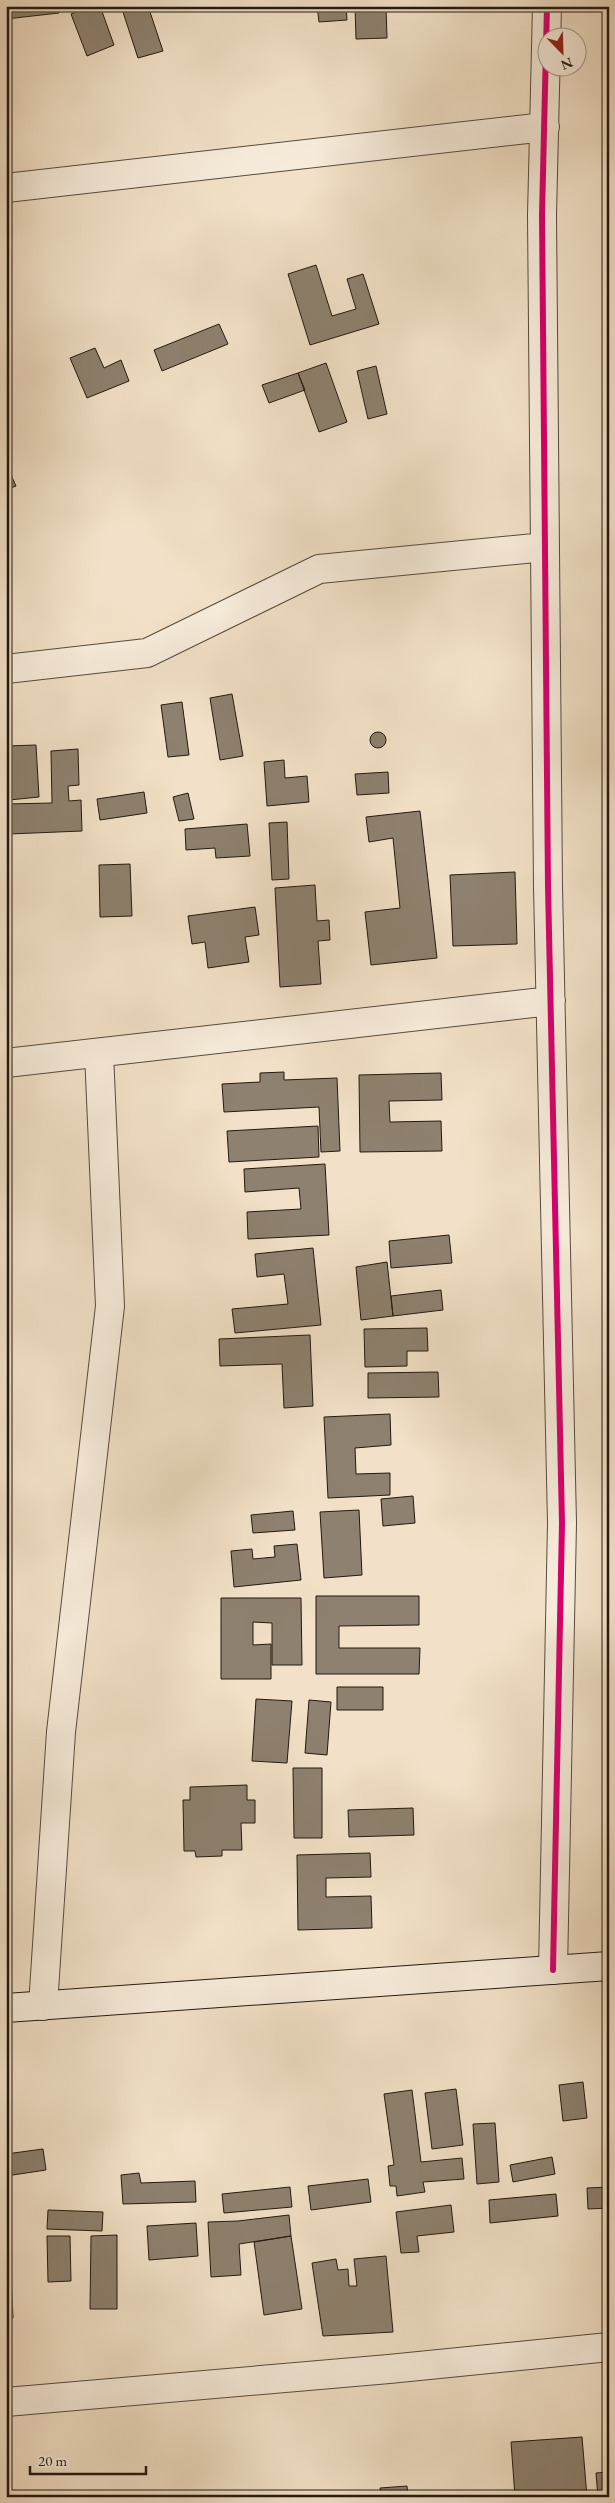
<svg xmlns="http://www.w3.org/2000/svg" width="615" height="2503" viewBox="0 0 615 2503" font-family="'EB Garamond',serif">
	<rect width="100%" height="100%" fill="#f2e1c8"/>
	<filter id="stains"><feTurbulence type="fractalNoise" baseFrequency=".004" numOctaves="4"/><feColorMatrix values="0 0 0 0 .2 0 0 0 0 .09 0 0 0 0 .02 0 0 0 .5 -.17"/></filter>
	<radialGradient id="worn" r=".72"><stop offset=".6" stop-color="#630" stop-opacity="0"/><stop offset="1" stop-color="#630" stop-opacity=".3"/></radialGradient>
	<!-- building -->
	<path fill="#8e816f" stroke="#22190f" d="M6 6H59V13L6 19Z
		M90 6H100L114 45 87 56 71 14Z
		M121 6H148L163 51 138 58Z
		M317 6H346L347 20 319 22Z
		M355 6H386L387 38 356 39Z
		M316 265 332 316 356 309 347 279 363 274 379 324 310 345 288 274Z
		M219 324 228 344 162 371 154 350Z
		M95 348 104 368 121 360 129 381 87 398 70 358Z
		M326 363 347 422 319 432 298 373Z
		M376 366 387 414 368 419 357 371Z
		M298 373 305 390 269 403 262 385Z
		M6 464 16 486 6 490Z
		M232 694 243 756 220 760 210 698Z
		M182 702 189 755 168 757 161 705Z
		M370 740a8 8 0 1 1 16 0a8 8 0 1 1-16 0Z
		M36 745 39 797 9 800 6 746Z
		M78 749 79 785 68 786 69 801 81 800 82 831 9 834 7 804 52 803 51 751Z
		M284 760 285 778 307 776 309 802 267 806 264 762Z
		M388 772 389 793 357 795 355 774Z
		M144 792 147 813 100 820 97 799Z
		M188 793 194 819 179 821 173 797Z
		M420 811 437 958 371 965 365 912 400 908 393 838 369 842 366 817Z
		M287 822 289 879 272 880 269 823Z
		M247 824 250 856 216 858 215 848 186 850 185 829Z
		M130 864 132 916 100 917 99 865Z
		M515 872 517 944 453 946 450 875Z
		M315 885 317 921 329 920 330 940 318 941 321 984 280 987 275 888Z
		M255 907 259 935 245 937 249 962 208 968 205 942 192 944 188 916Z
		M284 1072V1080L337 1078 340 1151 321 1152 319 1107 224 1112 222 1084 260 1082V1073Z
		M441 1073 442 1100 389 1101 390 1122 441 1121 442 1151 360 1152 359 1075Z
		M318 1126 319 1157 229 1162 227 1131Z
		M325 1164 329 1235 248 1239 247 1212 301 1209 299 1188 245 1192 244 1169Z
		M449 1235 452 1263 391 1268 389 1241Z
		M313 1248 321 1325 235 1333 232 1309 288 1304 284 1274 257 1277 255 1254Z
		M387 1262 393 1316 361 1320 356 1267Z
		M441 1290 443 1310 393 1316 391 1296Z
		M427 1328 428 1351H407V1366L365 1367 364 1329Z
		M310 1335 313 1406 284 1408 282 1364 220 1366 219 1339Z
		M438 1372 439 1397 368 1398V1373Z
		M390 1414 391 1445 355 1448 356 1474 390 1473V1495L328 1498 324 1417Z
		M413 1496 415 1523 383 1526 381 1499Z
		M359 1510 362 1575 324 1578 320 1512Z
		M293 1511 295 1530 253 1533 251 1515Z
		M297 1544 301 1580 234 1587 231 1551 252 1549 253 1559 275 1557 274 1546Z
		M316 1596H419V1625L339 1626V1648H420L419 1674H316Z
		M221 1598H301L302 1665H272V1623L253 1622V1645L271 1644V1679H221Z
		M337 1687H383V1710H337Z
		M256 1699 292 1701 287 1763 252 1761Z
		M309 1700 331 1702 327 1755 305 1753Z
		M293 1768H322V1838H294Z
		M247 1785V1800H255V1823H241L242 1850H222V1856L196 1857 195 1851H184L183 1800H190V1787Z
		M413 1808 414 1835 349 1837 348 1810Z
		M370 1853 371 1877 326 1878V1897L371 1896 372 1928 298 1930 297 1855Z
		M583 2082 587 2118 563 2121 559 2085Z
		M456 2089 463 2145 432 2149 425 2093Z
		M412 2090 421 2162 462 2158 464 2179 423 2182 425 2192 397 2196 396 2186H390L388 2166 394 2165 384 2094Z
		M495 2123 499 2182 477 2184 473 2124Z
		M43 2149 46 2170 6 2176V2154Z
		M552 2157 555 2174 513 2182 510 2165Z
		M139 2173 141 2183 195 2181 196 2202 123 2204 121 2175Z
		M368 2179 371 2202 311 2210 308 2186Z
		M290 2187 292 2207 224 2213 222 2194Z
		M609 2187V2208L588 2209 587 2188Z
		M556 2194 558 2216 490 2223 489 2200Z
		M451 2205 454 2232 417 2236 419 2252 401 2253 396 2212Z
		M48 2210 103 2212 102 2231 47 2229Z
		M289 2215 291 2236 239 2244 241 2275 211 2277 208 2222 238 2221Z
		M196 2223 198 2256 149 2260 147 2226Z
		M117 2235V2309H90L91 2236Z
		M47 2236H70L71 2281 48 2282Z
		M291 2236 302 2309 264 2315 254 2242Z
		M6 2255H10L13 2318H6Z
		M386 2256 393 2332 323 2336 312 2263 336 2259 338 2270 348 2269 349 2286H357L354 2259Z
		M582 2437 587 2497H515L511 2442Z
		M609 2472V2497H598L596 2473Z
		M407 2486 408 2497H381L380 2488Z"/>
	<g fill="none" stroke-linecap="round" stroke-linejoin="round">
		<defs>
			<path id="street" d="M547 6 542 215 548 887 562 1523 553 1970
				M6 188 545 127
				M6 669 147 653 319 569 545 547
				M6 1063 551 1001
				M43 2006 61 1732 110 1306 99 1053
				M6 2402 389 2369 609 2347"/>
			<path id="secondary" d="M6 2008 609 1966"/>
		</defs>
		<!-- street casing -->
		<use href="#street" stroke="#564b3d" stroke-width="30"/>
		<!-- secondary casing -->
		<use href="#secondary" stroke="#22190f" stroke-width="30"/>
		<!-- street -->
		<use href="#street" stroke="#f7ecdb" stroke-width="28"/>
		<!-- secondary -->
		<use href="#secondary" stroke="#f7ecdb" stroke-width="28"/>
		<defs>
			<path id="cycleway" d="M547 6 542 215 548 887 562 1523 553 1970"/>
		</defs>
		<!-- cycleway casing -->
		<use href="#cycleway" stroke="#f7ecdb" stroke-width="9"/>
		<!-- cycleway -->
		<use href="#cycleway" stroke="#d6006c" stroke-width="6"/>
	</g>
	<!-- margin -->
	<rect width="615" height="2503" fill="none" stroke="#f2e1c8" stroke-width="25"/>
	<rect x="8" y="8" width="600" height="2488" fill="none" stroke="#22190f" stroke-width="2.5"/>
	<rect x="12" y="12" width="590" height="2478" fill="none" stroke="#22190f"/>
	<!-- north arrow -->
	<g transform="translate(562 52) rotate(157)"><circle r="24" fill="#f7ecdb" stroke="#a29889"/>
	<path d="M0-4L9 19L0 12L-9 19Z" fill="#8f2418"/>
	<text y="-8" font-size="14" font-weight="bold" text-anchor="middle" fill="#22190f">N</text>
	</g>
	<!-- scale -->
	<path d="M30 2466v8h116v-8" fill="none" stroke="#22190f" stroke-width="2.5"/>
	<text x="38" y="2466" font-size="15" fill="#22190f" stroke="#f7ecdb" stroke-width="4" paint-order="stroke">20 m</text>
	<rect width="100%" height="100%" filter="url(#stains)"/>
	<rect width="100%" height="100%" fill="url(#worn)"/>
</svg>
